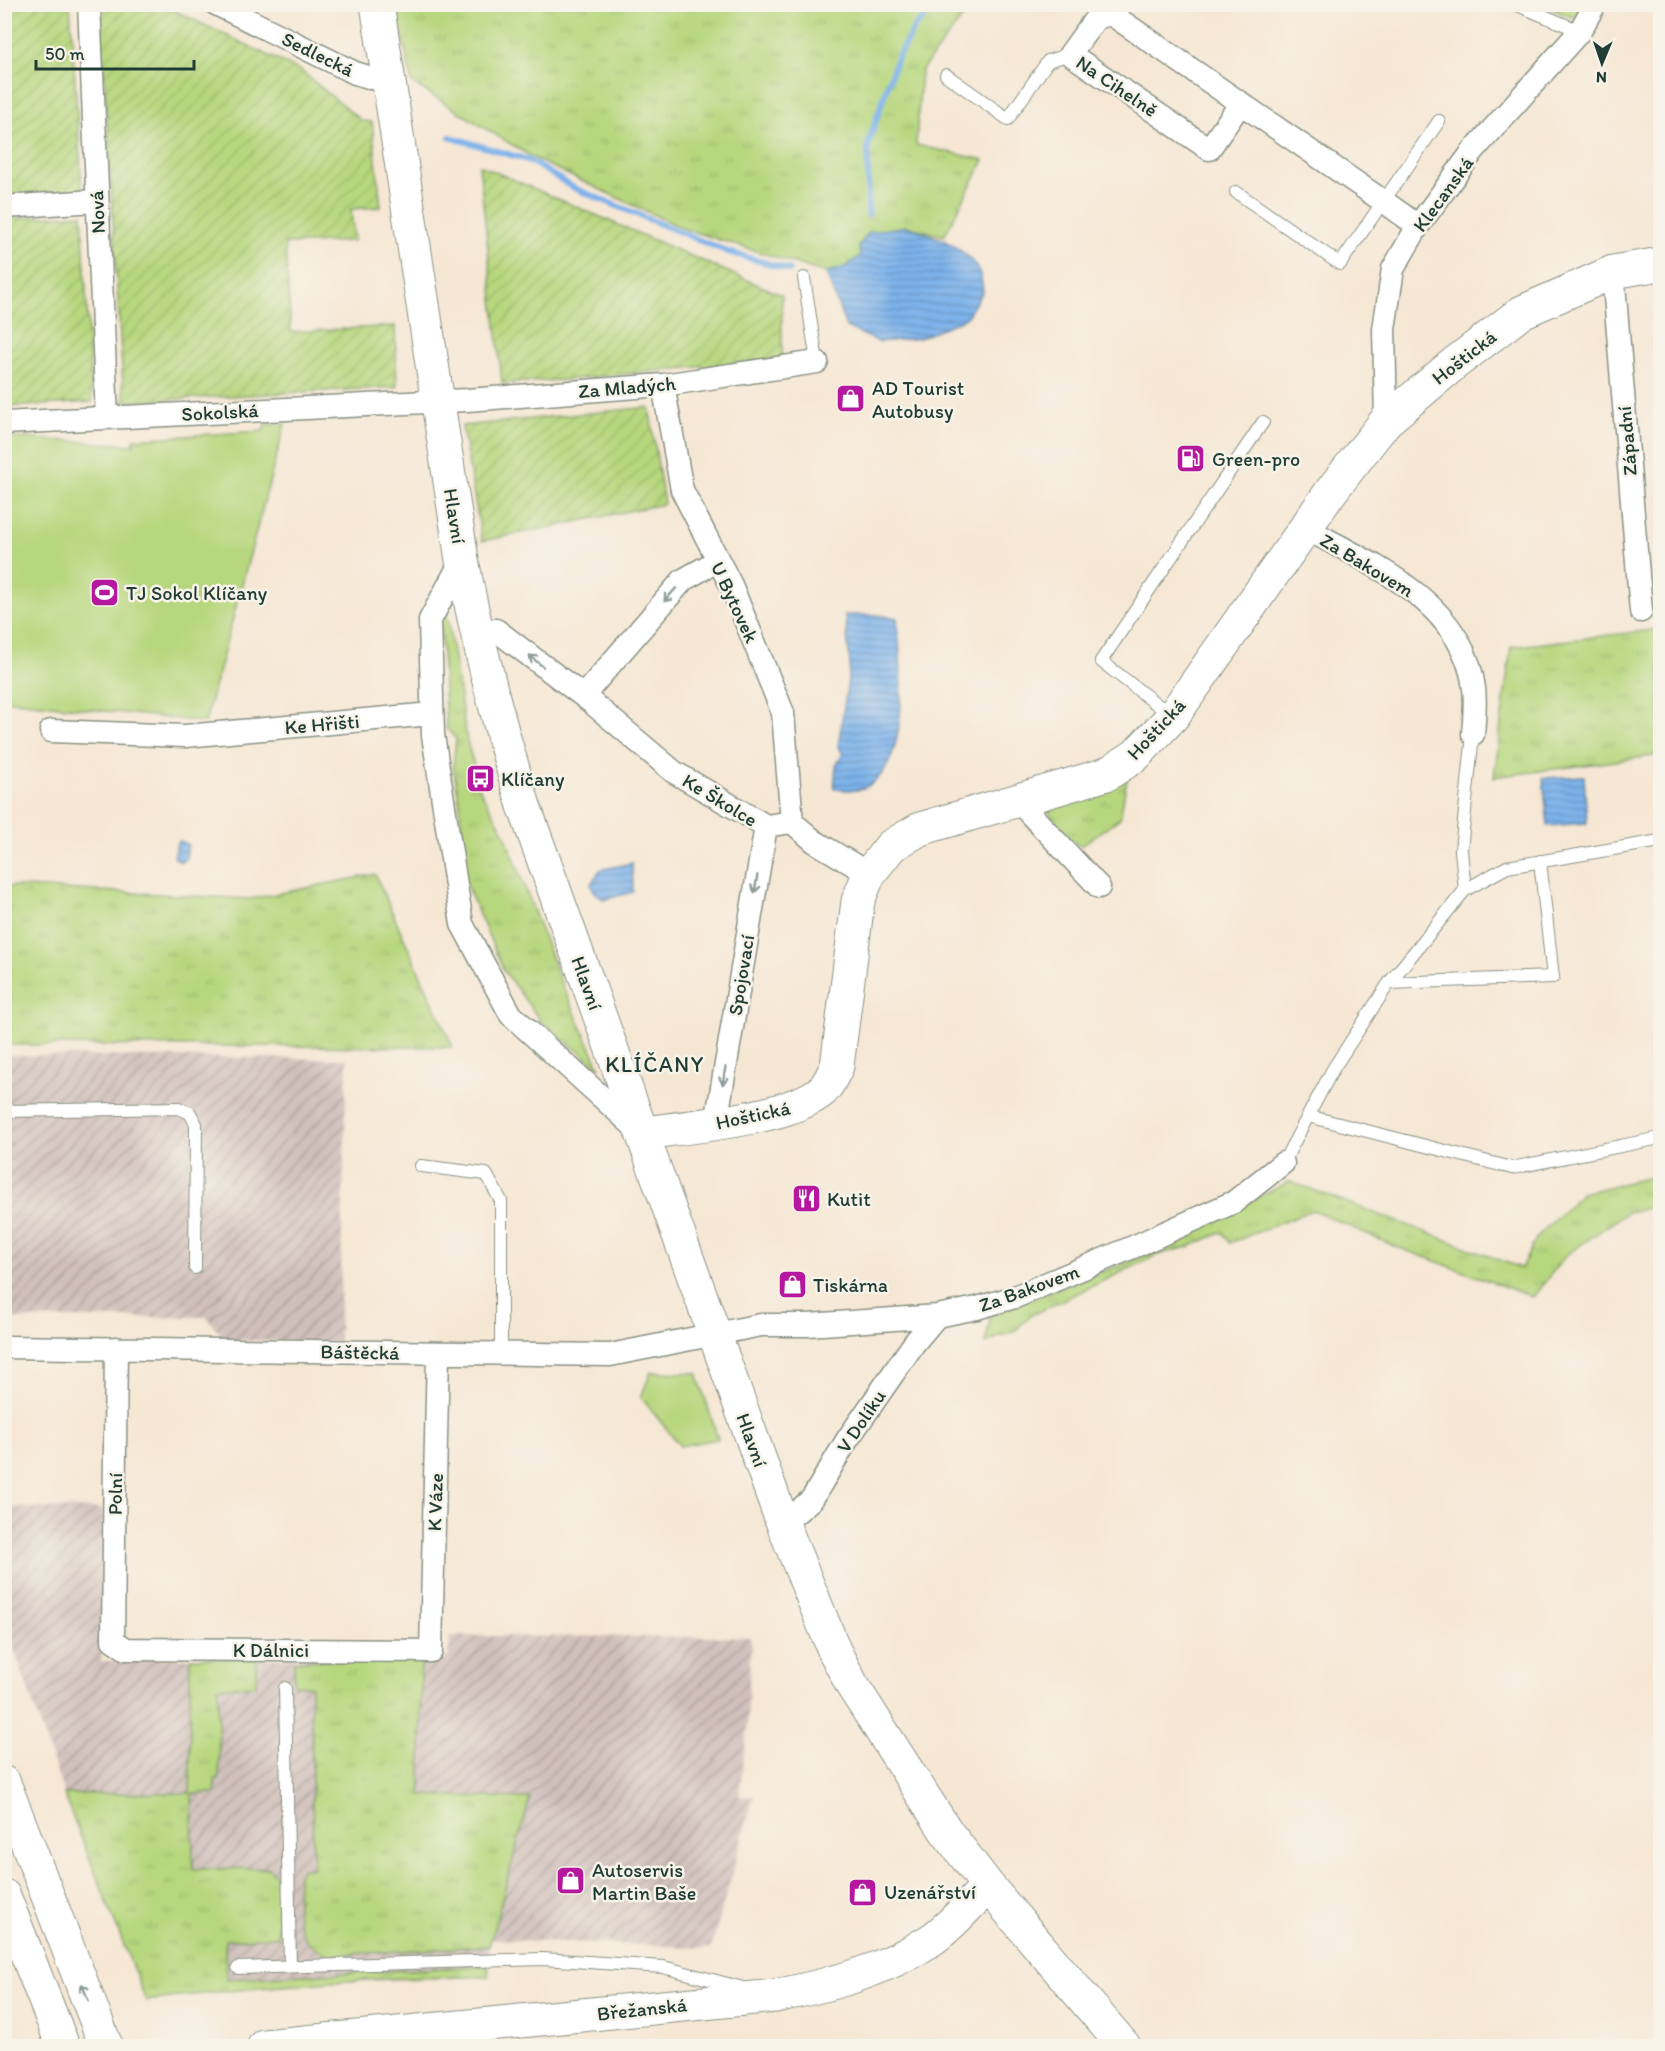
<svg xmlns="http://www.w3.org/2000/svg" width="1665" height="2051" viewBox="0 0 1665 2051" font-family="Itim,sans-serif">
	<defs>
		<pattern id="industrial-furrows" width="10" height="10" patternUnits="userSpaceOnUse" patternTransform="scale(1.5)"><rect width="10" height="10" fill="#d0c0bb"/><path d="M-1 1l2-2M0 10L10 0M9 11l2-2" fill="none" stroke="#a89d99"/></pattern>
		<pattern id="grass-tufts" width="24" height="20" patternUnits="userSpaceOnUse" patternTransform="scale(1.5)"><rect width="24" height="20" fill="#b7d77e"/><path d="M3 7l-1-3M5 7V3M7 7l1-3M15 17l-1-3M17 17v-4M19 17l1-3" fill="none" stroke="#9db96e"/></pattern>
		<pattern id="garden-furrows" width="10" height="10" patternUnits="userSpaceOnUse" patternTransform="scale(1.5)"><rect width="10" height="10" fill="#b7d77e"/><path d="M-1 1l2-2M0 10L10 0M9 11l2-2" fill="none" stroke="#9db96e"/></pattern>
		<pattern id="water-rules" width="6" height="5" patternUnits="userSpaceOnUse" patternTransform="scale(1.5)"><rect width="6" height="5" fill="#7db2eb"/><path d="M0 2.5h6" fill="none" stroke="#6692bf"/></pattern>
	</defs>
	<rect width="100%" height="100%" fill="#f7f3e8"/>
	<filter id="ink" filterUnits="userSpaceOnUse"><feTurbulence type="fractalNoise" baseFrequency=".0167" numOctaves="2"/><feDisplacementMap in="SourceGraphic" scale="12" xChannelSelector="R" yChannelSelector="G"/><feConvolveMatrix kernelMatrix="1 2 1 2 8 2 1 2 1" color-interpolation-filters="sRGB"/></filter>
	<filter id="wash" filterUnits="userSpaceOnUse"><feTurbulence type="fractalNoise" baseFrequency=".008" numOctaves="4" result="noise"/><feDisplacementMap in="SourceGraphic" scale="24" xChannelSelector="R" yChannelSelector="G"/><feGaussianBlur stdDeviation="1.35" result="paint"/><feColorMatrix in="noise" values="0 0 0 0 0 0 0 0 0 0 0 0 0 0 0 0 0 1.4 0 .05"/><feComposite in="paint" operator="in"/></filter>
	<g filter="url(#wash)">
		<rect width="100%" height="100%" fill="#f6e7d4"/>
		<!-- industrial -->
		<path fill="url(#industrial-furrows)" d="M5 1055 347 1059 339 1342 226 1340 206 1317 5 1319Z
			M4 1507 103 1509 101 1661H136V1658H448L450 1636 751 1637 747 1729 739 1797 754 1796 711 1948 489 1939 488 1977 339 1982 220 1991 146 2001 64 1793 5 1623Z"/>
		<!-- grass -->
		<path fill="url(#grass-tufts)" stroke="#6b8a59" stroke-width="1.5" d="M396 5H972L921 71 916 145 984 160 944 236 906 226 845 267 826 273 682 228 535 159 412 83Z
			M1540 5H1583L1575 18Z
			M446 609 467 741 481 792 505 834 559 978 600 1068 542 1023 504 971 466 884 459 800 453 766 456 739 446 728 440 614Z
			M1660 629V755L1494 777 1511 647Z
			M1127 779 1120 818 1080 846C1061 835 1053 824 1046 803Z
			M375 874 453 1047 5 1045V886L251 899Z
			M1660 1175V1206L1628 1212 1566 1255 1533 1297 1394 1246 1313 1210 1230 1243 1223 1232 1188 1247 1160 1254 1031 1315 1016 1330 985 1343 991 1314 1144 1256 1290 1181 1521 1268 1537 1237 1582 1193Z
			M190 1658H256V1686L218 1687 219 1779H215V1793L192 1794 193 1869 269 1868 278 1878V1937L225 1940 226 1979 484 1966 489 1968 488 1977C375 1976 259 1986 146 2001L64 1794 190 1793Z
			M421 1658V1795L530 1798 489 1946 329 1955C289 1940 298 1909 298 1874L303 1868H313L311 1686 294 1685V1661Z"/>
		<!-- park -->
		<path fill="#b7d77e" stroke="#6b8a59" stroke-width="1.5" d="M285 424 205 722 5 700V437L134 445V439L263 431 265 425Z
			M651 1372 697 1373 718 1439 680 1446 641 1397Z"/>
		<!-- garden -->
		<path fill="url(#garden-furrows)" stroke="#6b8a59" stroke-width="1.5" d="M5 4 70 5 82 190 5 195Z
			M100 5H163L301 71 362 121 372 122 381 207 351 209 354 241 285 244 291 332 395 326 397 387 124 402Z
			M479 165 782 295V359L564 380 502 383Z
			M82 214 92 402 5 407V219Z
			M649 407 664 504 482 541 462 426Z"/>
		<!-- water -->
		<path fill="url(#water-rules)" stroke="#4e7890" stroke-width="1.5" d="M906 226C932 235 966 245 979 272 982 277 982 286 983 291L966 318 920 338 879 342 846 327 826 273 845 267 860 256 859 245 869 232Z
			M845 615H878L897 618C901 661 914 771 861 789 854 792 841 789 834 789L836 766 843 753 838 747 850 665Z
			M1584 776 1587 823 1548 826 1543 778Z
			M180 841 188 845 186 858 181 863 174 857 177 843Z
			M632 863 633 892 604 900 594 891 591 884 600 870Z"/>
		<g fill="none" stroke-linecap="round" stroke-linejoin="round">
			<!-- stream -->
			<path stroke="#7db2eb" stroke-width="6" d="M450 137 528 160 576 189 728 252 790 270
				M868 215V144L896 60 914 28 937 4"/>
		</g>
	</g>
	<g filter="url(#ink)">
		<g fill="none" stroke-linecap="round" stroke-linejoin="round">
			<defs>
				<path id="lane" d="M1515 4 1580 31
					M946 75 1008 119 1048 61 1070 54
					M1236 192 1340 264 1439 121
					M804 278 817 362
					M1172 716 1101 661 1263 422
					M1465 890 1507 867 1660 841
					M1389 983 1553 977 1540 861
					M4 1111 179 1108 190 1113 196 1124 195 1268
					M1308 1116 1512 1168 1660 1138
					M1283 1163 1333 1069 1389 983 1465 890 1461 850 1473 734
					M421 1166 486 1174 501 1201V1353
					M285 1688 290 1966
					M238 1968 543 1959 663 1967 743 1988"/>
				<path id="street" d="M89 4 107 418
					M216 4 355 73 389 83
					M1241 103 1209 149 1070 54 1096 18 1111 14 1393 208 1418 226
					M4 207 96 201
					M1613 272 1641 611
					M663 385 682 490 731 585 783 713 792 822
					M1386 421 1384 329 1393 269 1418 226 1473 151 1580 31 1595 4
					M4 423 467 400 663 385 817 362
					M1305 528C1373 565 1463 602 1474 688 1476 703 1474 720 1473 734
					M462 560 430 620 433 735 462 924 511 1015 638 1130
					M476 632 496 630 591 702 674 772 766 826 792 822 814 841 869 874
					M583 696 683 580 717 561
					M51 731 185 736 432 714
					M1017 800 1099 887
					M716 1123 766 826
					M4 1347 610 1355 761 1325H808L937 1316 977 1308 1015 1297 1133 1247 1234 1202 1283 1163
					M116 1348 113 1640 126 1649 431 1651 438 1353
					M783 1524 812 1499 847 1440 915 1342 937 1316"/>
				<path id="secondary" d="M377 4 462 560C478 644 499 725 524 806L783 1524 834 1650 852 1685 946 1831 988 1886 1124 2046
					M642 1133C687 1127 790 1119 823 1090 829 1084 833 1074 837 1066L858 901 869 874 891 846 920 829 1107 774 1135 756 1173 716 1332 490 1386 421 1455 363 1522 312 1613 272 1660 264
					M264 2046 775 1996C830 1985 884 1971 931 1940 952 1926 970 1903 988 1886"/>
				<path id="highway" d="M4 1783 106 2046
					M4 1896 63 2046"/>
			</defs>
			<!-- lane casing -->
			<use href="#lane" stroke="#8a9284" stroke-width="14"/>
			<!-- street casing -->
			<use href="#street" stroke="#8a9284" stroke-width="25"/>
			<!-- secondary casing -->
			<use href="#secondary" stroke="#8a9284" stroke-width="35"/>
			<!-- highway casing -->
			<use href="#highway" stroke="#8a9284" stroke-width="35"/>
			<!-- lane -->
			<use href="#lane" stroke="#fff" stroke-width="12"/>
			<!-- street -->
			<use href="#street" stroke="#fff" stroke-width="22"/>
			<!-- secondary -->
			<use href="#secondary" stroke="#fff" stroke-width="33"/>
			<!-- highway -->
			<use href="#highway" stroke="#fff" stroke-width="33"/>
		</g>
		<!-- one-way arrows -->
		<defs><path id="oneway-shaft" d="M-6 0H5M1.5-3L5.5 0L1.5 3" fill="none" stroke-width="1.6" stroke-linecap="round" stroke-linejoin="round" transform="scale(1.5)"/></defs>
		<g stroke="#8f9e9a">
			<use href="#oneway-shaft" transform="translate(670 595) rotate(131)"/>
			<use href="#oneway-shaft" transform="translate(536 661) rotate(-141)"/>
			<use href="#oneway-shaft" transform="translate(756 884) rotate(99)"/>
			<use href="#oneway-shaft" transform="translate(724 1076) rotate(99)"/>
			<use href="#oneway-shaft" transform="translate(85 1992) rotate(-112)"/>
		</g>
	</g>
	<!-- icons -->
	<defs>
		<symbol id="shop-square" viewBox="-11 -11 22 22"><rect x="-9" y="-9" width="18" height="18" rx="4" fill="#b5179e" stroke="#f7f3e8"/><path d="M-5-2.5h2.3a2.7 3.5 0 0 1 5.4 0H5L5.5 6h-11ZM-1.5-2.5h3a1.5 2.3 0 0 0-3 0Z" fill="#fff"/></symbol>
		<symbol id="fuel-square" viewBox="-11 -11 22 22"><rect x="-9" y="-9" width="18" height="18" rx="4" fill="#b5179e" stroke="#f7f3e8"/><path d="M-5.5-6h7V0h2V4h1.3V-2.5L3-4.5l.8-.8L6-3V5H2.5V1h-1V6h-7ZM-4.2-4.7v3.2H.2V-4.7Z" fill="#fff"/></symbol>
		<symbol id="stadium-square" viewBox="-11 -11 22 22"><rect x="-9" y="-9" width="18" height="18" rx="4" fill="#b5179e" stroke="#f7f3e8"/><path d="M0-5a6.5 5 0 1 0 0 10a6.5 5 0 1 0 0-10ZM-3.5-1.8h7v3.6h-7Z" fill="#fff"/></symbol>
		<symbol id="bus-square" viewBox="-11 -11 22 22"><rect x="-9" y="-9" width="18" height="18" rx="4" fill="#b5179e" stroke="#f7f3e8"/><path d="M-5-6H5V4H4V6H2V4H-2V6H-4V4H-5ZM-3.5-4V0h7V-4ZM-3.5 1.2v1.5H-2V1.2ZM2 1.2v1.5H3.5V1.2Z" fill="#fff"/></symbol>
		<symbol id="restaurant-square" viewBox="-11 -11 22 22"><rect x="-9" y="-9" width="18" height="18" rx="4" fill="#b5179e" stroke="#f7f3e8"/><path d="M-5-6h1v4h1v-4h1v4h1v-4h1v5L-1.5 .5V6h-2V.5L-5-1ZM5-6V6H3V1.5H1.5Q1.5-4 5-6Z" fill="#fff"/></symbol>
	</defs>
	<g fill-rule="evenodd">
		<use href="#shop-square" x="834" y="382" width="33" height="33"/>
		<use href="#fuel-square" x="1174" y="442" width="33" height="33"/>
		<use href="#stadium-square" x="88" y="576" width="33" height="33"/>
		<use href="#bus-square" x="464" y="762" width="33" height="33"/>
		<use href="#restaurant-square" x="790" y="1182" width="33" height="33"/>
		<use href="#shop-square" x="776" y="1268" width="33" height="33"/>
		<use href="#shop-square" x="554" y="1864" width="33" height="33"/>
		<use href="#shop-square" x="846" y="1876" width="33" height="33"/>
	</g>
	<g text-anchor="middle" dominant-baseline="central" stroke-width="5" stroke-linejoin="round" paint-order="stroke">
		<!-- street labels -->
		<g font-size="20" fill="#1f3d34" stroke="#f7f3e8">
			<text transform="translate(318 54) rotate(26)">Sedlecká</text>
			<text transform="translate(1117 86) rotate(34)">Na Cihelně</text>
			<text transform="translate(1443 194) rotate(-54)">Klecanská</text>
			<text transform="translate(97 212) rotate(-93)">Nová</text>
			<text transform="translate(1464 357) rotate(-38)">Hoštická</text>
			<text transform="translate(627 387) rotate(-5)">Za Mladých</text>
			<text transform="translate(220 412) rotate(-3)">Sokolská</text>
			<text transform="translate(1627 441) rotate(-95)">Západní</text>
			<text transform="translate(455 516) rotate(81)">Hlavní</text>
			<text transform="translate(1367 565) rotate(31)">Za Bakovem</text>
			<text transform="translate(735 602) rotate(65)">U Bytovek</text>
			<text transform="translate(322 724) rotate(-5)">Ke Hřišti</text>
			<text transform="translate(1156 729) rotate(-47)">Hoštická</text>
			<text transform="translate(720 800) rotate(31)">Ke Školce</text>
			<text transform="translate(741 975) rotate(-81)">Spojovací</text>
			<text transform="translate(587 983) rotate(70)">Hlavní</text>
			<text transform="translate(753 1115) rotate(-12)">Hoštická</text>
			<text transform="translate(1029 1288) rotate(-20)">Za Bakovem</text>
			<text transform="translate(360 1352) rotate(1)">Báštěcká</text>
			<text transform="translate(861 1421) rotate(-56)">V Dolíku</text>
			<text transform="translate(752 1440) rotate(70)">Hlavní</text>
			<text transform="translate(115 1494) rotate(-89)">Polní</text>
			<text transform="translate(435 1502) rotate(-88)">K Váze</text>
			<text x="271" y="1650">K Dálnici</text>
			<text transform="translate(642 2009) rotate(-6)">Břežanská</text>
		</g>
		<!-- poi labels -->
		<g font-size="20" fill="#1f3d34" stroke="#f7f3e8" text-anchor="start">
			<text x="872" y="388">AD Tourist<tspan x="872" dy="23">Autobusy</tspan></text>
			<text x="1212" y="459">Green-pro</text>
			<text x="126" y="593">TJ Sokol Klíčany</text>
			<text x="501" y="779">Klíčany</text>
			<text x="827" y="1199">Kutit</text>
			<text x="813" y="1285">Tiskárna</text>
			<text x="592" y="1870">Autoservis<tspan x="592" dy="23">Martin Baše</tspan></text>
			<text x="884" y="1892">Uzenářství</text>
		</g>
		<!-- quarter labels -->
		<g font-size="22" letter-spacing="1.5" fill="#1f3d34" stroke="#f7f3e8">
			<text x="655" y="1064">KLÍČANY</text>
		</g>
	</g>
	<!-- margin -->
	<rect width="1665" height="2051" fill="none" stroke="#f7f3e8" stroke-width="24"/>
	<!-- north arrow -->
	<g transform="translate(1602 63) rotate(182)" stroke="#f7f3e8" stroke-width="4.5" paint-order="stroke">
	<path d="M0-4.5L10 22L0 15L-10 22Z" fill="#1f3d34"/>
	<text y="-9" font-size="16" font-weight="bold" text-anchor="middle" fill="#1f3d34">N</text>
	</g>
	<!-- scale -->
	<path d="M36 60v9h158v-9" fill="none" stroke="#1f3d34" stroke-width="3"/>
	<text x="45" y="60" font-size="18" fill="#1f3d34" stroke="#f7f3e8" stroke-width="4.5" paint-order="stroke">50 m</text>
</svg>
